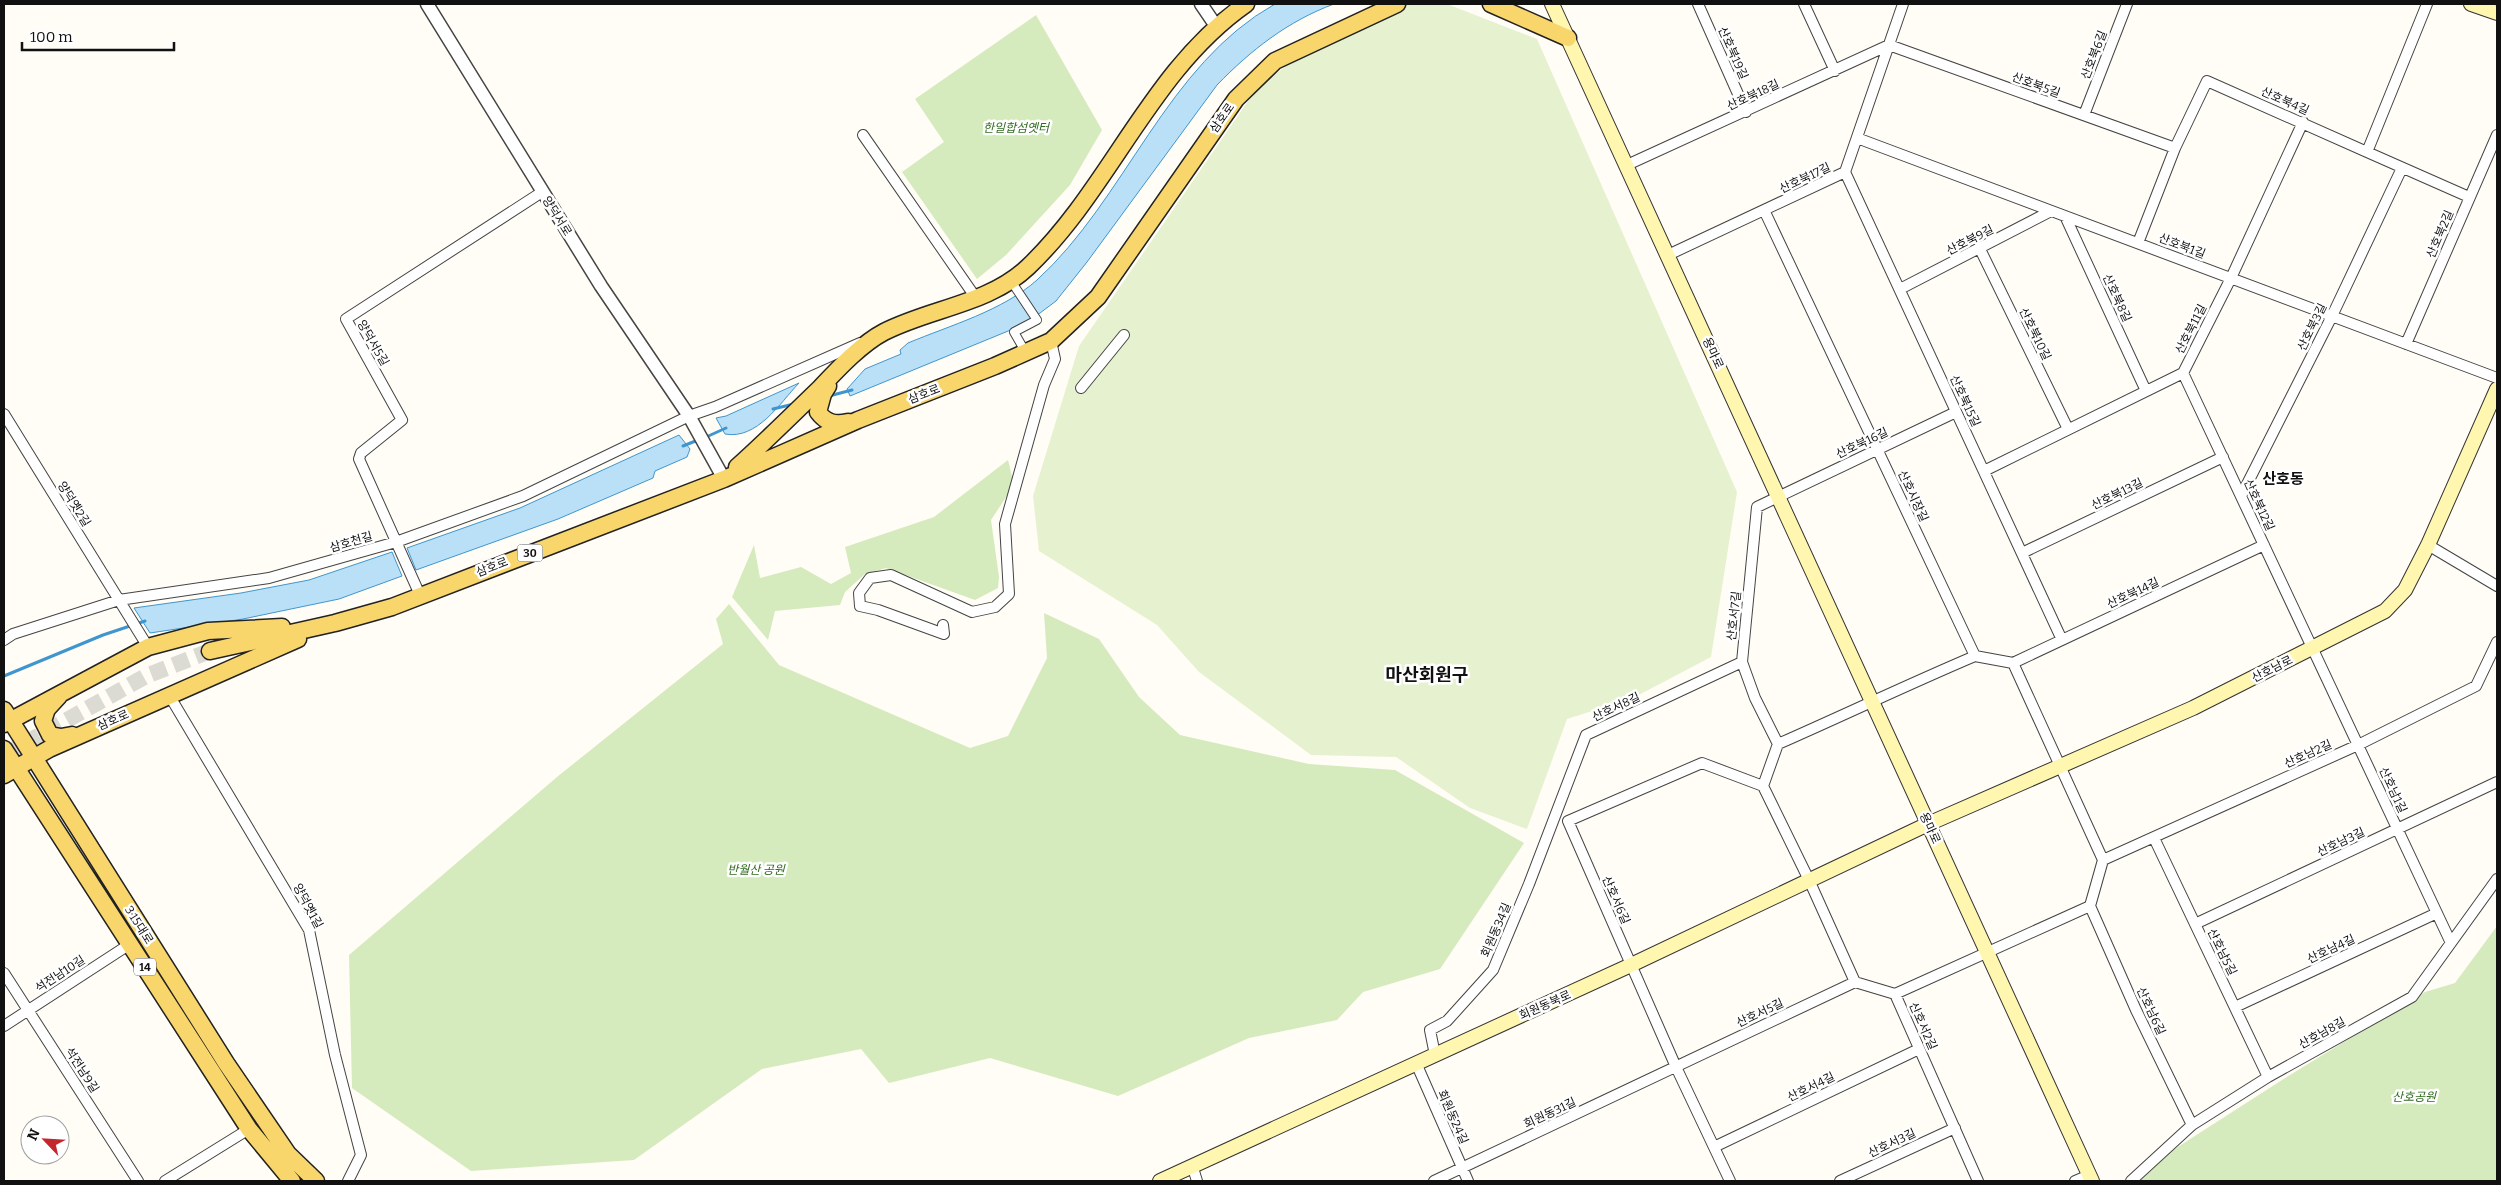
<svg xmlns="http://www.w3.org/2000/svg" width="2501" height="1185" viewBox="0 0 2501 1185" font-family="Bitter,'Noto Sans KR',serif">
	<rect width="100%" height="100%" fill="#fffdf5"/>
	<!-- green -->
	<path fill="#d5ebbd" d="M1036 15 1102 130 1070 185 1006 255 977 279 902 172 944 142 915 99Z
		M1008 460 1014 485 991 520 999 577 998 588 975 600 886 568 865 574 845 592 840 605 775 611 768 640 732 597 754 545 760 578 801 567 831 584 851 573 845 547 934 517Z
		M729 604 779 665 970 748 1008 736 1047 658 1044 613 1099 639 1139 697 1180 735 1309 764 1395 770 1524 843 1440 969 1363 992 1337 1020 1249 1038 1118 1096 990 1058 889 1083 861 1049 762 1069 634 1160 471 1171 352 1088 349 955 557 777 723 644 716 619Z
		M2497 926V1181H2136L2159 1159 2282 1080 2425 992 2455 983Z"/>
	<!-- pitch -->
	<path fill="#e6f2cf" d="M1406 4H1447L1537 39 1737 492 1711 657 1633 698 1567 719 1527 829 1470 808 1396 757 1311 755 1199 672 1157 625 1039 551 1033 496 1079 346 1255 91 1299 55Z"/>
	<!-- water -->
	<path fill="#b9e0f7" stroke="#3f96cf" d="M1275 4H1334C1288 21 1251 50 1217 85L1087 262 1056 301 1040 313 1013 329 850 396 847 389 865 369 901 354 900 350 908 343C951 325 1002 311 1037 280 1126 199 1166 65 1275 4Z
		M799 383C780 403 757 440 725 434L716 418 726 416Z
		M679 435 690 449 687 457 655 471 653 478 558 519 416 570 407 548 520 508Z
		M392 552 402 576 339 599 243 619 150 633 134 608 241 593 309 580Z"/>
	<g fill="none" stroke-linecap="round" stroke-linejoin="round">
		<!-- stream -->
		<path stroke="#3f96cf" stroke-width="3" d="M829 396 852 390
			M773 409 794 404
			M704 438 726 428
			M683 446 698 440
			M4 676 103 635 145 621"/>
		<!-- primary-tunnel -->
		<path stroke="#dbdad3" stroke-width="16" stroke-dasharray="16 8" stroke-linecap="butt" d="M4 755 146 676 210 651"/>
		<defs>
			<path id="pedestrian" d="M1011 281 1037 320 1014 332 1026 353"/>
			<path id="minor" d="M1698 4 1746 112
				M1804 4 1835 71
				M2084 115 2127 4
				M863 135 976 298
				M1857 138 2497 378
				M2367 152 2469 197
				M1627 165 1889 45 2175 148
				M1845 172 2062 640
				M1764 210 1975 656
				M2065 216 2146 391
				M2138 243 2175 148 2207 81 2367 152 2427 4
				M1980 249 2068 429
				M1668 255 1845 172 1903 4
				M1900 289 2051 211
				M2406 344 2497 135
				M2183 373 2451 943
				M1081 388 1124 335
				M4 414 148 647
				M1984 471 2183 373 2231 278 2303 122
				M2241 496 2332 316 2402 168
				M2428 545 2497 586
				M2022 553 2223 457
				M420 595 359 459 361 453 402 420 346 319 542 192
				M943 625 944 634 878 610 860 606 859 593 870 578 891 575 972 612 995 607 1009 594 1005 524 1044 385 1055 359 1051 341
				M4 640 13 634 119 600 269 578 396 542 523 496 689 416 715 407 860 343
				M1975 656C1909 684 1844 715 1778 744L1763 786 1809 880 1855 982 1895 994 1978 1181
				M2013 663 2264 545
				M169 695 309 930 335 1055 361 1155 348 1181
				M1778 744 1755 698 1742 662 1757 507 1956 412
				M2154 838 2268 1077
				M2103 860 2358 745 2476 686 2497 642
				M2090 906 2136 1010 2192 1125
				M2195 924 2497 782
				M4 973 138 1181
				M1895 994 2090 906 2103 860 2013 663 1975 656
				M2235 1007 2437 913
				M4 1026 130 944
				M1435 1055 1430 1030 1447 1021 1493 970 1529 884 1586 735 1742 662
				M1416 1063 1468 1181
				M1714 1147 1919 1049
				M1193 1168 1197 1181
				M165 1181 249 1129
				M1434 1181 1855 982
				M1730 1181 1676 1067 1568 821 1702 763 1763 786
				M1840 1181 1955 1128
				M2075 1181 2089 1175
				M2131 1181 2192 1125 2268 1077 2412 997 2497 879"/>
			<path id="tertiary" d="M427 4 601 286 689 416 724 479
				M1201 4 1216 26"/>
			<path id="secondary" d="M1552 4 2092 1181
				M2471 4 2497 13
				M1160 1181 1631 965 1928 824 2193 708 2385 611 2405 590 2428 545 2497 389"/>
			<path id="primary" d="M1491 4 1568 38
				M828 386 823 394 818 412C826 423 835 425 848 422
				M737 467C765 442 792 415 819 389 837 370 861 344 884 332 931 308 989 304 1028 267 1111 188 1150 71 1246 4
				M210 651 335 623 392 607 724 479 858 420 995 366 1051 341 1098 297 1236 99 1275 61 1397 4
				M59 696 47 709 43 721 50 735 61 737 72 735
				M4 710 226 1063 288 1154 316 1181
				M4 724 148 647 208 631 282 627
				M4 749 249 1129 292 1181
				M4 775 49 749 298 639"/>
		</defs>
		<!-- pedestrian casing -->
		<use href="#pedestrian" stroke="#444" stroke-width="10"/>
		<!-- minor casing -->
		<use href="#minor" stroke="#444" stroke-width="12"/>
		<!-- tertiary casing -->
		<use href="#tertiary" stroke="#444" stroke-width="15"/>
		<!-- secondary casing -->
		<use href="#secondary" stroke="#333" stroke-width="16"/>
		<!-- primary casing -->
		<use href="#primary" stroke="#222" stroke-width="19"/>
		<!-- pedestrian -->
		<use href="#pedestrian" stroke="#fff" stroke-width="8"/>
		<!-- minor -->
		<use href="#minor" stroke="#fff" stroke-width="10"/>
		<!-- tertiary -->
		<use href="#tertiary" stroke="#fff" stroke-width="12"/>
		<!-- secondary -->
		<use href="#secondary" stroke="#fff6b0" stroke-width="14"/>
		<!-- primary -->
		<use href="#primary" stroke="#f9d66b" stroke-width="16"/>
	</g>
	<g text-anchor="middle" dominant-baseline="central" stroke-width="5" stroke-linejoin="round" paint-order="stroke">
		<!-- shield labels -->
		<g fill="#fff" stroke="#585858" stroke-width="1">
			<rect x="517.5" y="544.5" width="25" height="17" rx="4"/>
			<rect x="134" y="958.5" width="22" height="17" rx="4"/>
		</g>
		<g font-size="11" font-weight="bold" fill="#111">
			<text x="530" y="553">30</text>
			<text x="145" y="967">14</text>
		</g>
		<!-- street labels -->
		<g font-size="12" fill="#111" stroke="#fff">
			<text transform="translate(1733 53) rotate(66)">산호북19길</text>
			<text transform="translate(2094 55) rotate(-69)">산호북6길</text>
			<text transform="translate(2036 85) rotate(20)">산호북5길</text>
			<text transform="translate(1753 95) rotate(-25)">산호북18길</text>
			<text transform="translate(2285 101) rotate(24)">산호북4길</text>
			<text transform="translate(1222 118) rotate(-55)">삼호로</text>
			<text transform="translate(1805 178) rotate(-25)">산호북17길</text>
			<text transform="translate(557 216) rotate(58)">양덕서로</text>
			<text transform="translate(2440 234) rotate(-67)">산호북2길</text>
			<text transform="translate(1970 240) rotate(-27)">산호북9길</text>
			<text transform="translate(2182 246) rotate(21)">산호북1길</text>
			<text transform="translate(2117 298) rotate(65)">산호북8길</text>
			<text transform="translate(2312 327) rotate(-64)">산호북3길</text>
			<text transform="translate(2191 329) rotate(-63)">산호북11길</text>
			<text transform="translate(2035 334) rotate(64)">산호북10길</text>
			<text transform="translate(373 343) rotate(60)">양덕서5길</text>
			<text transform="translate(1713 353) rotate(65)">용마로</text>
			<text transform="translate(924 394) rotate(-21)">삼호로</text>
			<text transform="translate(1965 401) rotate(65)">산호북15길</text>
			<text transform="translate(1862 443) rotate(-25)">산호북16길</text>
			<text transform="translate(2117 494) rotate(-26)">산호북13길</text>
			<text transform="translate(1913 496) rotate(65)">산호시장길</text>
			<text transform="translate(74 504) rotate(58)">양덕옛2길</text>
			<text transform="translate(2259 505) rotate(65)">산호북12길</text>
			<text transform="translate(351 542) rotate(-16)">삼호천길</text>
			<text transform="translate(492 567) rotate(-21)">삼호로</text>
			<text transform="translate(2133 593) rotate(-25)">산호북14길</text>
			<text transform="translate(1734 616) rotate(-84)">산호서7길</text>
			<text transform="translate(2272 669) rotate(-27)">산호남로</text>
			<text transform="translate(1616 707) rotate(-25)">산호서8길</text>
			<text transform="translate(113 720) rotate(-24)">삼호로</text>
			<text transform="translate(2308 754) rotate(-24)">산호남2길</text>
			<text transform="translate(2393 790) rotate(65)">산호남1길</text>
			<text transform="translate(1930 828) rotate(65)">용마로</text>
			<text transform="translate(2341 842) rotate(-25)">산호남3길</text>
			<text transform="translate(1616 900) rotate(66)">산호서6길</text>
			<text transform="translate(308 906) rotate(62)">양덕옛1길</text>
			<text transform="translate(139 925) rotate(58)">3·15대로</text>
			<text transform="translate(1496 930) rotate(-67)">회원동34길</text>
			<text transform="translate(2331 949) rotate(-25)">산호남4길</text>
			<text transform="translate(2222 952) rotate(64)">산호남5길</text>
			<text transform="translate(60 974) rotate(-33)">석전남10길</text>
			<text transform="translate(1545 1005) rotate(-24)">회원동북로</text>
			<text transform="translate(2151 1011) rotate(65)">산호남6길</text>
			<text transform="translate(1760 1013) rotate(-25)">산호서5길</text>
			<text transform="translate(1923 1026) rotate(66)">산호서2길</text>
			<text transform="translate(2322 1033) rotate(-29)">산호남8길</text>
			<text transform="translate(82 1070) rotate(57)">석전남9길</text>
			<text transform="translate(1811 1087) rotate(-26)">산호서4길</text>
			<text transform="translate(1550 1113) rotate(-25)">회원동31길</text>
			<text transform="translate(1453 1117) rotate(66)">회원동24길</text>
			<text transform="translate(1892 1143) rotate(-25)">산호서3길</text>
		</g>
		<!-- park labels -->
		<g font-size="12" font-style="italic" fill="#2f6b1f" stroke="#fff">
			<text x="1016" y="128">한일합섬옛터</text>
			<text x="756" y="870">반월산 공원</text>
			<text x="2414" y="1097">산호공원</text>
		</g>
		<!-- quarter labels -->
		<g font-size="15" font-weight="bold" fill="#111" stroke="#fff">
			<text x="2283" y="479">산호동</text>
		</g>
		<!-- district labels -->
		<g font-size="18" font-weight="bold" fill="#111" stroke="#fff">
			<text x="1427" y="675">마산회원구</text>
		</g>
	</g>
	<!-- border -->
	<rect width="2501" height="1185" fill="none" stroke="#111111" stroke-width="10"/>
	<!-- north arrow -->
	<g transform="translate(45 1140) rotate(295)"><circle r="24" fill="#ffffff" stroke="#a0a0a0"/>
	<path d="M0-4L9 19L0 12L-9 19Z" fill="#c4262e"/>
	<text y="-8" font-size="14" font-weight="bold" text-anchor="middle" fill="#111111">N</text>
	</g>
	<!-- scale -->
	<path d="M22 42v8h152v-8" fill="none" stroke="#111111" stroke-width="2.5"/>
	<text x="30" y="42" font-size="15" fill="#111111" stroke="#ffffff" stroke-width="4" paint-order="stroke">100 m</text>
</svg>
